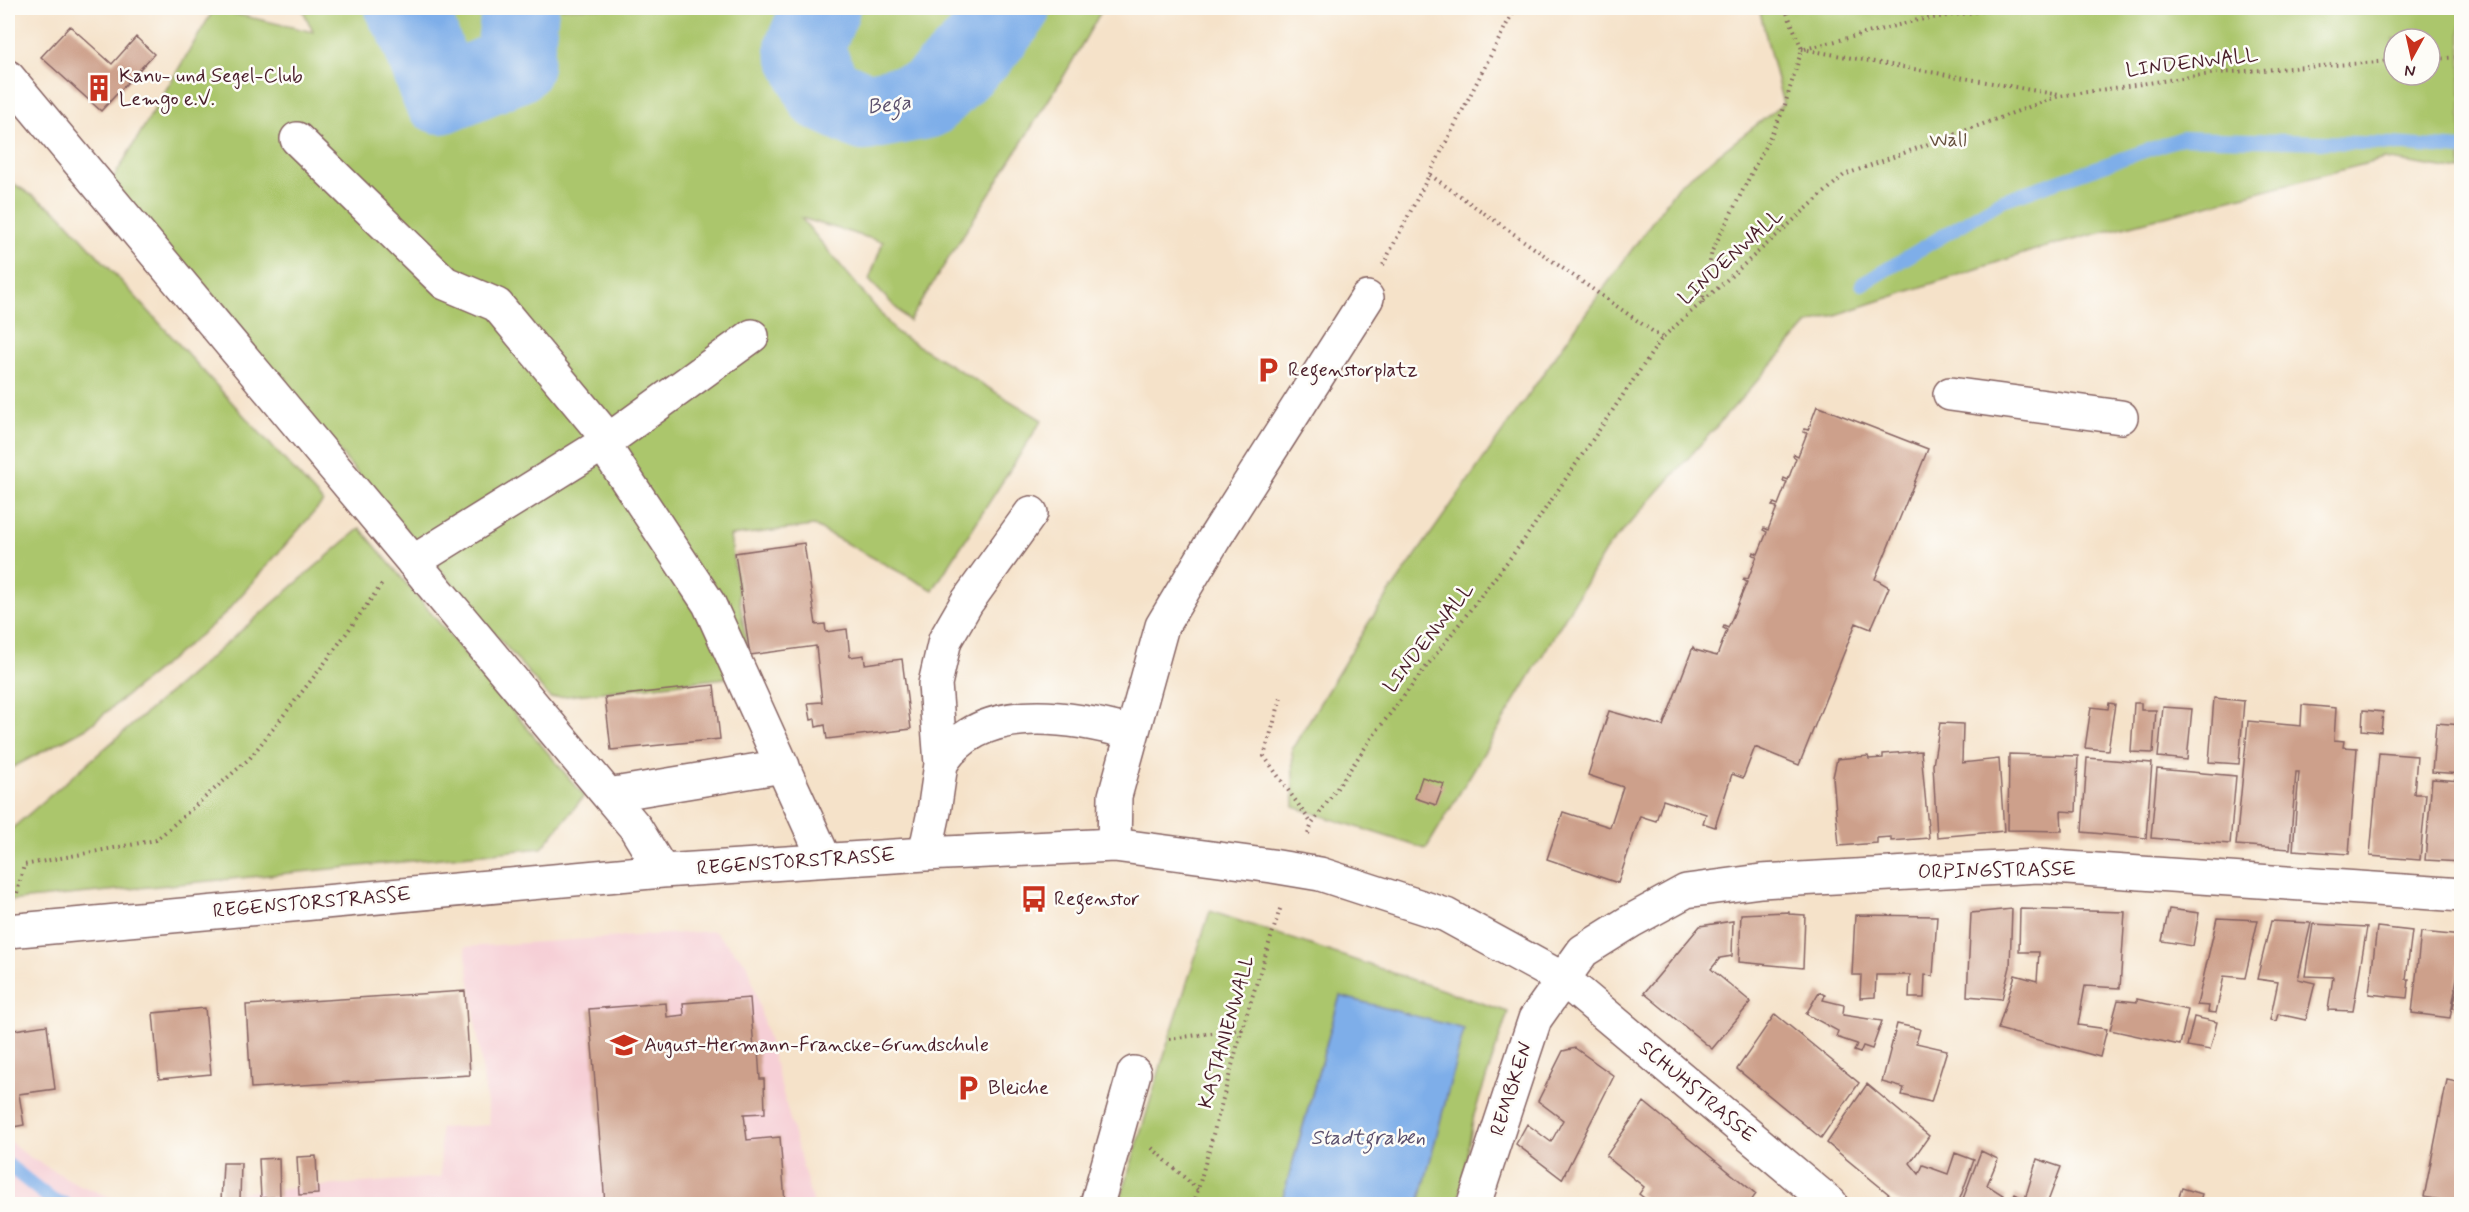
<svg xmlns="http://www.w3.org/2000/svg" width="2469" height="1212" viewBox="0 0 2469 1212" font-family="Mynerve,sans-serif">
	<rect width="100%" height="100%" fill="#fdfcf7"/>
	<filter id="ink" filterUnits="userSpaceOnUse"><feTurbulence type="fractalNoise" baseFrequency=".0167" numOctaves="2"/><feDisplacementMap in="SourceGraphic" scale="12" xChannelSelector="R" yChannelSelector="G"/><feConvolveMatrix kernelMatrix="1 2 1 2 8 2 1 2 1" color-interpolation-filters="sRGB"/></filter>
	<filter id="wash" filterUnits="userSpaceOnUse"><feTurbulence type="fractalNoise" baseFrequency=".008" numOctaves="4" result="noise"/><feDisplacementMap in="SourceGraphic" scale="24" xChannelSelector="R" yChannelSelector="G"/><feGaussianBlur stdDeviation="1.35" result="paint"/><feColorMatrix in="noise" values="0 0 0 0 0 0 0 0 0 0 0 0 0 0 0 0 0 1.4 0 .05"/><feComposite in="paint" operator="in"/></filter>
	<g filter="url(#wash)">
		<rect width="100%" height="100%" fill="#f5e2c9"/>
		<!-- built -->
		<path fill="#f6cfd6" d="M714 931 748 965 813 1204H215L216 1194 441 1177 440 1128 490 1125 465 947Z
			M8 1140 28 1156 77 1184 128 1204H8Z"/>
		<!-- green -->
		<path fill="#abc66c" stroke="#7a724c" stroke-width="1.5" fill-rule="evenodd" d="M302 8H1103L1065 74 909 321 869 280 883 242 801 218 897 333 1042 420 933 590 814 526 730 536 751 675 550 698 110 184 214 9 313 32Z
			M1759 8H2461V171L2384 159 2035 250 1808 324 1605 551 1426 849 1294 807 1292 749 1369 622 1583 317 1678 186 1783 104ZM2394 39H2430V75H2394Z
			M8 180 59 213 323 502 222 617 88 727 8 770Z
			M360 528 584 796 542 848 8 901V832Z
			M1210 911 1508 1012 1474 1115 1458 1204H1419L1422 1184 1340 996 1281 1204H1119L1169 1039Z"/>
		<!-- water -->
		<path fill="#7eaee9" stroke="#64668a" stroke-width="1.5" d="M1340 996 1464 1029 1419 1204H1281Z"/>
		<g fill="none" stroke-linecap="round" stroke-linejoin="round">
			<!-- stream -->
			<path stroke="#7eaee9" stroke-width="14" d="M1862 284 2003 200 2182 138 2392 144 2462 149
				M8 1165 53 1201 65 1204"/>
			<!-- river -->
			<path stroke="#7eaee9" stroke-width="78" d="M404 8 413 19 441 95 514 65 520 8
				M821 8 804 48 824 93 865 112 926 100 980 47 1011 8"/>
		</g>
		<g id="blocks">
			<!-- building -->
			<path fill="#cda08b" d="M70 26 112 64 136 37 154 54 101 111 41 57Z
				M1817 406 1928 449 1875 579 1889 587 1871 629 1856 623 1799 765 1755 747 1743 778 1732 774 1715 827 1703 823 1706 814 1663 800 1656 821 1640 816 1618 883 1547 859 1563 812 1610 827 1623 787 1588 775 1609 711 1663 726 1693 647 1695 650 1717 656 1727 630 1723 628 1724 626 1728 628 1747 582 1743 580 1744 578 1748 579 1757 556 1753 555 1754 552 1758 554 1767 532 1763 530 1764 528 1768 530 1777 507 1772 506 1774 503 1778 505 1787 482 1783 481 1784 478 1788 480 1796 458 1793 456 1794 454 1798 456 1807 433 1803 432 1804 429 1808 430Z
				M804 543 816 625 825 624 826 632 847 629 850 657 864 655 865 664 902 659 911 729 827 739 825 725 816 727 815 719 811 720 808 703 822 702 816 646 750 655 735 553Z
				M714 685 720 739 611 750 605 697Z
				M2214 698 2244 701 2239 764 2209 762Z
				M2109 703 2115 704 2108 750 2085 748 2091 707 2108 709Z
				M2134 703H2141V710H2156L2153 753 2131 752Z
				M2302 705 2336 708 2334 740 2344 741 2343 747 2357 748 2349 854 2293 850 2299 772H2296L2290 849 2236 845 2248 721 2301 726Z
				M2163 707 2192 709 2187 760 2158 757Z
				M2363 710 2383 712 2381 732 2362 730Z
				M1940 723 1963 724 1962 763 1999 759 2004 831 1937 837 1933 765Z
				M2436 723 2462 725V774L2432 772Z
				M1921 751 1929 838 1891 841V837L1877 838V843L1839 846 1833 777 1837 759 1868 756 1869 759 1883 758V754Z
				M2379 753 2417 756 2414 794H2426L2420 860 2370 856Z
				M2009 754 2078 756 2076 812 2061 811 2062 831 2008 830Z
				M2087 758 2152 763 2146 838 2082 832Z
				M2157 769 2236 776 2230 844 2151 838Z
				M1422 777 1444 784 1436 805 1415 798Z
				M2432 779 2462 781V862L2425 860Z
				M2012 909 2010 967 2002 999 1967 996 1971 913Z
				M2020 909 2125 912 2120 988 2085 986 2078 1025 2107 1029 2100 1057 1998 1029 2015 975 2037 981 2039 952H2019Z
				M2169 909 2199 913 2193 946 2162 941Z
				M1789 912V914L1805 915 1803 968 1739 962 1741 914Z
				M1855 915 1937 916 1933 976 1925 975 1924 998H1909L1910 975H1876L1875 997 1860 998 1861 975H1852Z
				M2217 918 2258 920 2245 978 2224 976 2216 1013 2208 1012 2209 1006 2197 1005Z
				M1733 921 1732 956 1720 958 1711 969 1751 1002 1712 1049 1644 993 1700 926Z
				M2271 921 2311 923 2298 979 2315 983 2306 1020 2278 1014 2276 1021 2270 1020 2278 982 2257 979Z
				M2313 924 2367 927 2353 1011 2328 1010 2333 977 2305 976Z
				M2377 927 2412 931 2406 979H2409L2407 998 2369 994Z
				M2421 932 2462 936V949L2450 1018 2412 1013Z
				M2460 973H2462V1009L2453 1008Z
				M465 991 470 1075 251 1088 246 1005Z
				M1819 992 1825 995 1823 1000 1844 1005 1843 1015 1882 1021 1872 1049 1863 1046 1860 1053 1854 1051 1857 1044 1836 1037 1838 1031 1806 1014Z
				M750 998 754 1049H758L760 1079H764L765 1113 744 1114 747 1140 780 1137 785 1202 752 1204H605L589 1009 666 1003 667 1017 684 1015 683 1003Z
				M2137 999 2188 1010 2180 1045 2110 1030 2118 1000 2137 1002Z
				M205 1008 211 1074 159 1079 153 1013Z
				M1775 1014 1859 1083 1821 1138 1737 1069Z
				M2194 1017 2217 1022 2210 1050 2187 1046Z
				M1897 1024 1920 1029 1916 1043 1947 1050 1931 1102 1902 1095 1904 1088 1882 1082Z
				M47 1025 55 1089 19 1094 24 1125 8 1128V1031Z
				M1575 1048 1614 1076 1562 1179 1516 1144 1527 1124 1551 1142 1563 1120 1538 1101 1563 1051Z
				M2447 1080 2462 1083V1204L2424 1197Z
				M1867 1084 1929 1136 1910 1163 1919 1174 1923 1165 1948 1174 1955 1153 1974 1160 1958 1204H1901L1827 1143Z
				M1644 1102 1756 1194 1749 1204H1652L1639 1194 1644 1187 1606 1156Z
				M1981 1151 1998 1159 1987 1185 2006 1197 2003 1204H1961Z
				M316 1156 318 1194 299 1195 297 1157Z
				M279 1158 280 1197 261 1198 259 1159Z
				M2037 1159 2061 1167 2047 1204H2010L2015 1194 2025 1199Z
				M223 1163H241L240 1201H221Z
				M2182 1188 2202 1194 2199 1204H2176Z"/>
		</g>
	</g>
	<g filter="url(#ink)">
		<use href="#blocks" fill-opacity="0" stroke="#866362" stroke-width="1.5"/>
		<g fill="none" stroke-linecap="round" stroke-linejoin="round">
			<defs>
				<path id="minor" d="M8 77 608 795 635 827 662 871
					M297 139 445 283 497 305 609 440
					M752 336 603 444 709 604 825 860
					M1950 394 2121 417
					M413 562 603 444
					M941 764C979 700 1071 716 1132 733
					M608 795 783 766
					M1114 845 1115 796 1162 626 1214 539 1367 298
					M925 854 934 812 941 764 935 684 945 640 967 602 1031 513
					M8 931 662 871 925 854 1114 845 1272 866 1320 874 1446 915 1563 979 1831 1204
					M1097 1204 1134 1073
					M1474 1204 1535 1019 1583 951 1631 921 1686 891 1761 881 2038 866 2462 895"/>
			</defs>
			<!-- minor casing -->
			<use href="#minor" stroke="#866362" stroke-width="36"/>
			<!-- path -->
			<path stroke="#866362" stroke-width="4" stroke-dasharray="1.5 4.5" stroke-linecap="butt" d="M1802 49 2059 95
				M1805 49 1918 20 2003 8
				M2430 59 2462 57
				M1430 175 1662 338
				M1383 265 1515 8
				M1702 303 1712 251 1783 111 1802 49 1785 8
				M1281 698 1264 756 1312 824
				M1308 834 1312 824 1376 732 1524 540 1662 338 1844 175 2059 96 2217 73 2394 61
				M17 893 24 865 156 840 250 758 324 664 382 584
				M1169 1039 1242 1029
				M1152 1148 1198 1190
				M1194 1204 1242 1029 1281 906"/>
			<!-- minor -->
			<use href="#minor" stroke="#fff" stroke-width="33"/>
		</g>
	</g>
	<!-- icons -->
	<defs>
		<symbol id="building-bare" viewBox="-9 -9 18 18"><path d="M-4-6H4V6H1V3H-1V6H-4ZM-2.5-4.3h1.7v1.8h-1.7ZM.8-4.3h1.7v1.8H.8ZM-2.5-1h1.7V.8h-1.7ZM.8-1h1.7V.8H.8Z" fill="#c8321e" stroke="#fdfcf7" stroke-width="2.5" paint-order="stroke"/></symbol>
		<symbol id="parking-bare" viewBox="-9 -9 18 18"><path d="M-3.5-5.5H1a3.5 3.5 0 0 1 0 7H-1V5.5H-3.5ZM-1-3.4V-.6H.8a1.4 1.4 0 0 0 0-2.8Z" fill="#c8321e" stroke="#fdfcf7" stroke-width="2.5" paint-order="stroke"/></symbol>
		<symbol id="bus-bare" viewBox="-9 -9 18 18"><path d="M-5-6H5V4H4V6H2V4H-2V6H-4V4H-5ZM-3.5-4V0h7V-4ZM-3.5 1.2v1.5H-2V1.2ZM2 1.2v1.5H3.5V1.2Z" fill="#c8321e" stroke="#fdfcf7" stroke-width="2.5" paint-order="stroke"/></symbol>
		<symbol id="school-bare" viewBox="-9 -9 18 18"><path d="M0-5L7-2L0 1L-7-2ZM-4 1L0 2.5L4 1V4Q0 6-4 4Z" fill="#c8321e" stroke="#fdfcf7" stroke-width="2.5" paint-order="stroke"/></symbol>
	</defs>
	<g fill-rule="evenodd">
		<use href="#building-bare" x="80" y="69" width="38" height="38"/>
		<use href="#parking-bare" x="1249" y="351" width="38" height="38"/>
		<use href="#bus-bare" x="1015" y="880" width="38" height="38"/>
		<use href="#school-bare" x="605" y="1026" width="38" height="38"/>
		<use href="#parking-bare" x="949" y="1069" width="38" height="38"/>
	</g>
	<g text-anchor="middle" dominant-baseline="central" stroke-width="5" stroke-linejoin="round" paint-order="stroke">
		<!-- street labels -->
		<g font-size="20" fill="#4a1f2b" stroke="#fdfcf7">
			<text transform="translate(2192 63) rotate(-7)">LINDENWALL</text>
			<text transform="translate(1731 257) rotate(-42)">LINDENWALL</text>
			<text transform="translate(1429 638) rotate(-52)">LINDENWALL</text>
			<text transform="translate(796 862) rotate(-4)">REGENSTORSTRASSE</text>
			<text transform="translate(1997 871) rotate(-1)">ORPINGSTRASSE</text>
			<text transform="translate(312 903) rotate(-5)">REGENSTORSTRASSE</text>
			<text transform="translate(1227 1032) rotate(-74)">KASTANIENWALL</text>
			<text transform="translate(1512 1089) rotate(-72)">REMBKEN</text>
			<text transform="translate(1697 1092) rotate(40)">SCHUHSTRASSE</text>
		</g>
		<!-- poi labels -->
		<g font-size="20" fill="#4a1f2b" stroke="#fdfcf7" text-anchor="start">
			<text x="119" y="76">Kanu- und Segel-Club<tspan x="119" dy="23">Lemgo e.V.</tspan></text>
			<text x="1288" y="370">Regenstorplatz</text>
			<text x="1054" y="899">Regenstor</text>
			<text x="644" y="1045">August-Hermann-Francke-Grundschule</text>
			<text x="988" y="1088">Bleiche</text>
		</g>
		<!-- park labels -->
		<g font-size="20" fill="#67513e" stroke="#fdfcf7">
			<text x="1948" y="140">Wall</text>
		</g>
		<!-- water labels -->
		<g font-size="21" font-style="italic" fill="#5c516e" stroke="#fdfcf7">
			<text transform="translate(889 105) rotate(-7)">Bega</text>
			<text x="1368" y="1138">Stadtgraben</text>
		</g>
	</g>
	<!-- margin -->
	<rect width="2469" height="1212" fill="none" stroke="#fdfcf7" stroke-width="30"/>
	<!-- north arrow -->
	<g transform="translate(2412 57) rotate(188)"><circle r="28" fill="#fdfcf7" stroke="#b5a4a5" stroke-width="1.5"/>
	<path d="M0-4.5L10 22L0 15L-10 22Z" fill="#c8321e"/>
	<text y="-9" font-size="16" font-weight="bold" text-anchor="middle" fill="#4a1f2b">N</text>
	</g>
</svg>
